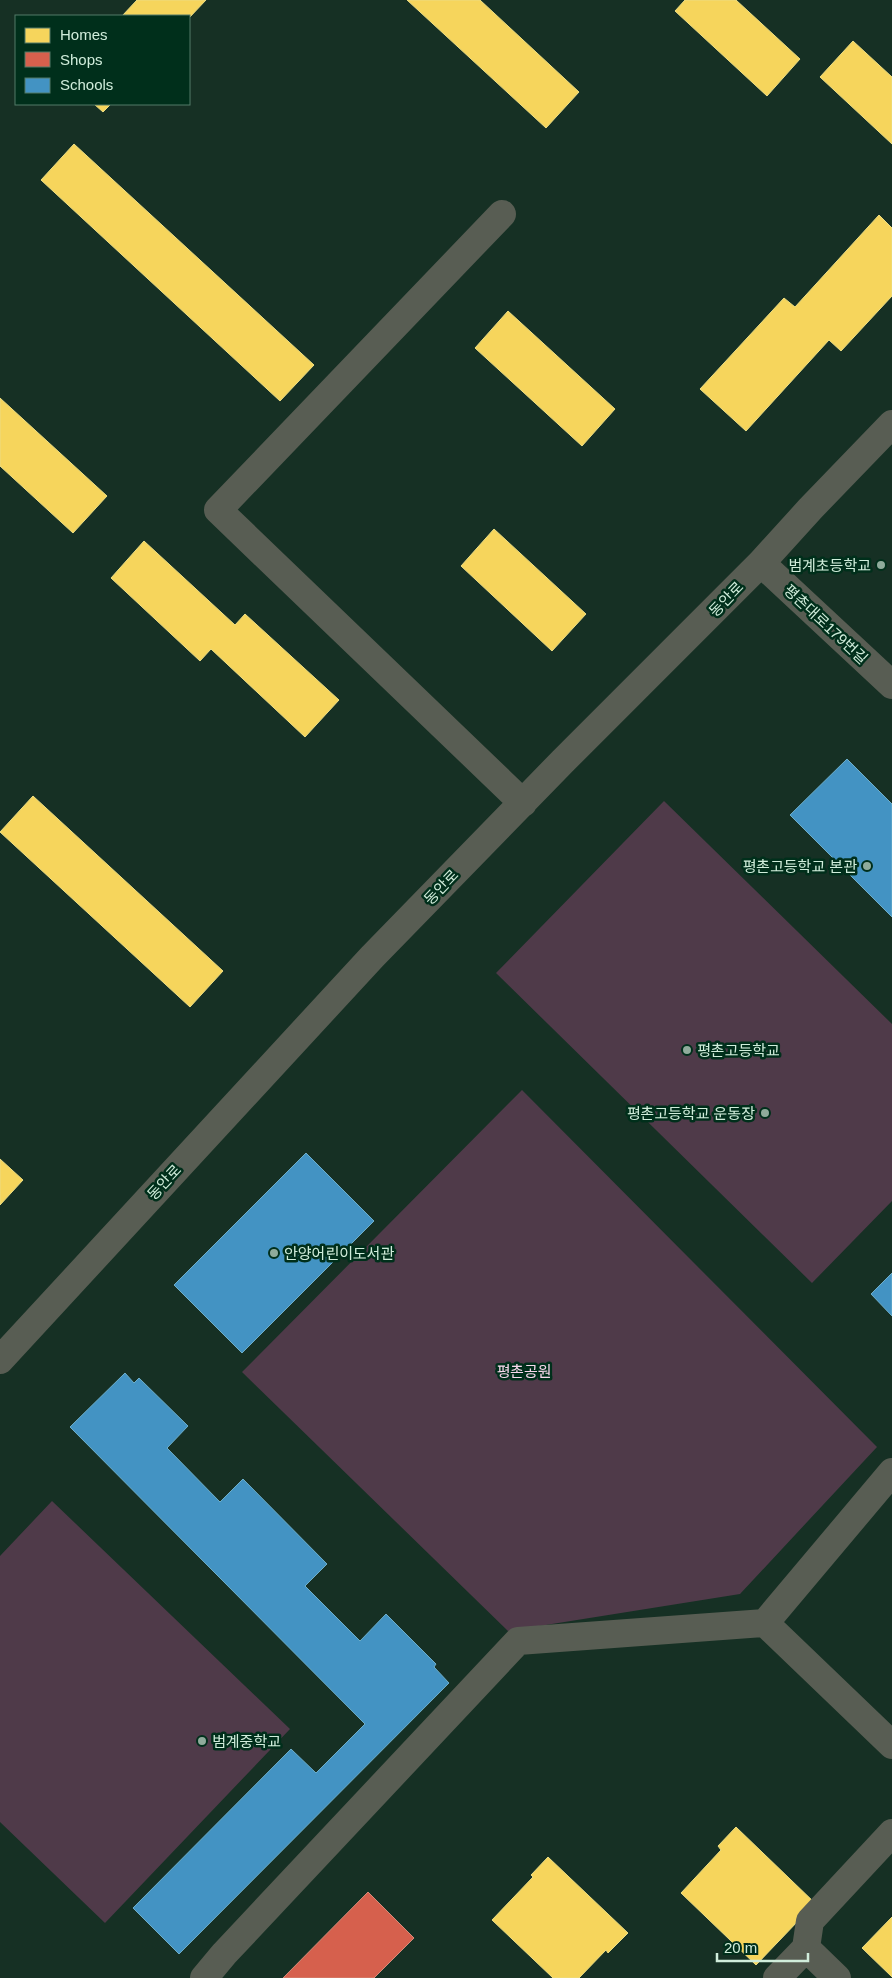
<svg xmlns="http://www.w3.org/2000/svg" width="892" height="1978" viewBox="0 0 892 1978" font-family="Helvetica,'Noto Sans KR',sans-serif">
	<rect width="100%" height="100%" fill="#163024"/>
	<!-- green -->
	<path fill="#4f3a49" d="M664 801 892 1024V1201L812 1283 496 973Z
		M522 1090 877 1447 740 1594 508 1631 242 1372Z
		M52 1501 290 1729 105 1923 0 1822V1556Z"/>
	<!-- homes -->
	<path fill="#f6d55c" stroke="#ebdc82" d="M137 0H206L189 18V16H122Z
		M407 0H480L579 92 546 128Z
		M685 0H736L800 59 767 96 675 11Z
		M853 41 892 77V144L820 77Z
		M94 104H111L103 112Z
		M74 144 314 365 280 401 41 180Z
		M879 215 892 228V296L841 351 829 340 746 431 700 389 784 298 795 307Z
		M508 311 615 409 582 446 475 348Z
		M0 398 107 496 73 533 0 466Z
		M494 529 586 614 552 651 461 566Z
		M144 541 235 625 245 614 339 700 305 737 211 649 200 661 111 578Z
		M33 796 223 971 190 1007 0 832Z
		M0 1159 23 1180 0 1205Z
		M736 1827 817 1905 799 1920 756 1965 681 1893 721 1850 718 1846Z
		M548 1857 628 1933 608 1953 606 1950 579 1978H553L492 1920 533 1877 531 1875Z
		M892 1917V1977L862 1948Z"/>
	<!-- shops -->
	<path fill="#d6604d" stroke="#d48a78" d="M368 1892 414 1938 374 1978H283Z"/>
	<!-- schools -->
	<path fill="#4393c3" stroke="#6daeca" d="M847 759 892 804V917L790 815Z
		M306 1153 374 1221 242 1353 174 1285Z
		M892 1273V1316L871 1294Z
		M125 1373 134 1383 139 1378 188 1426 167 1448 220 1502 243 1479 327 1564 305 1586 360 1641 386 1614 436 1664 434 1667 449 1683 179 1954 133 1908 291 1749 316 1773 365 1724 70 1427Z"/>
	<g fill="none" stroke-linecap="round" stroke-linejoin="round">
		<!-- minor -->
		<path stroke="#585d53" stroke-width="28" d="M502 214 218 510 523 803
			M761 563 892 685
			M0 1360 372 957 563 761 761 563 810 509 892 424
			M765 1623 892 1745
			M806 1948 810 1921 892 1833
			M204 1978 224 1954 518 1641 765 1623 892 1472
			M777 1978 806 1948 837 1978"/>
	</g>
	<!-- markers -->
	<g fill="#8fab9b" stroke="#002f1b" stroke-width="2">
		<circle cx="881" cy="565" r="5"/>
		<circle cx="867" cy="866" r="5"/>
		<circle cx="687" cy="1050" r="5"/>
		<circle cx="765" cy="1113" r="5"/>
		<circle cx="274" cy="1253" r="5"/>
		<circle cx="202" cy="1741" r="5"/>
	</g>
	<g text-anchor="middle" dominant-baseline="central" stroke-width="5" stroke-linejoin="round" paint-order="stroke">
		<!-- poi labels -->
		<g font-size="15" fill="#d0eddb" stroke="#002f1b" text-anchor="end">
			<text x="871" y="565">범계초등학교</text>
			<text x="857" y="866">평촌고등학교 본관</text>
			<text x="697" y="1050" text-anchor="start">평촌고등학교</text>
			<text x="755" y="1113">평촌고등학교 운동장</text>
			<text x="284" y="1253" text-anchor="start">안양어린이도서관</text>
			<text x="212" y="1741" text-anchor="start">범계중학교</text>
		</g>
		<!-- street labels -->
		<g font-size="15" fill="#d0eddb" stroke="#002f1b">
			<text transform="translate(726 599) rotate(-46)">동안로</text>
			<text transform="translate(826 624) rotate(43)">평촌대로179번길</text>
			<text transform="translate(441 887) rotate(-46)">동안로</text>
			<text transform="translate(164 1182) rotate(-47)">동안로</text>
		</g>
		<!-- park labels -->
		<g font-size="15" fill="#f8d8ed" stroke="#002f1b">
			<text x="524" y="1371">평촌공원</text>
		</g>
	</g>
	<!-- legend -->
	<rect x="15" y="15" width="175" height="90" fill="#002f1b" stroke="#537b68"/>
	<rect x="25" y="28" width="25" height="15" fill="#f6d55c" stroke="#537b68"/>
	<text x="60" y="40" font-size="15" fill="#d0eddb">Homes</text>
	<rect x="25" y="52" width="25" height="15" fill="#d6604d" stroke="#537b68"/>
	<text x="60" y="65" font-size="15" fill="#d0eddb">Shops</text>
	<rect x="25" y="78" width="25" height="15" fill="#4393c3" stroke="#537b68"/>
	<text x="60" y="90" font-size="15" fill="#d0eddb">Schools</text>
	<!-- scale -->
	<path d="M717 1953v8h91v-8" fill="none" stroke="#d0eddb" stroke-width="2.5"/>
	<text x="724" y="1953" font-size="15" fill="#d0eddb" stroke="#002f1b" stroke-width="4" paint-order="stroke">20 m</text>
</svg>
